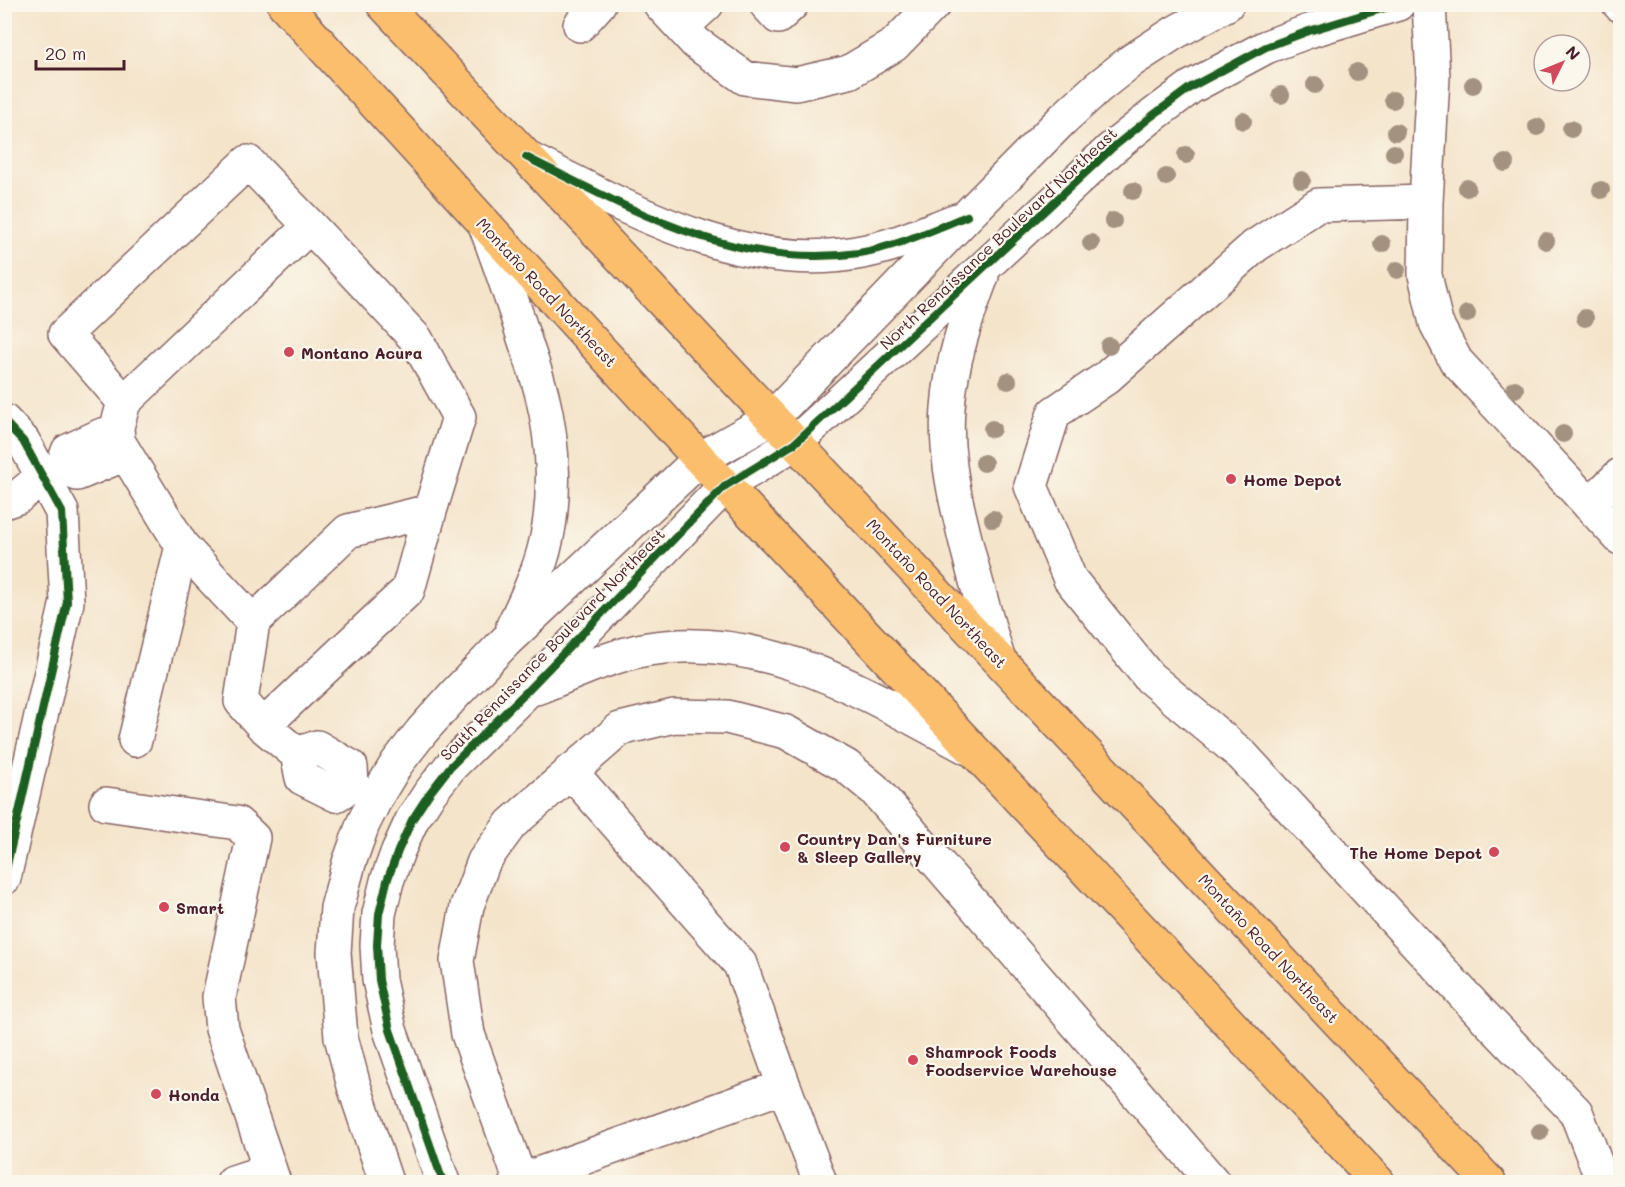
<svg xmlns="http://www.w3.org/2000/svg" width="1625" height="1187" viewBox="0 0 1625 1187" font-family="Mali,sans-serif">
	<rect width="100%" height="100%" fill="#fbf7ec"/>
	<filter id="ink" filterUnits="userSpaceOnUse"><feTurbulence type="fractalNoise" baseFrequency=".0167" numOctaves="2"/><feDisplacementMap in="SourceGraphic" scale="12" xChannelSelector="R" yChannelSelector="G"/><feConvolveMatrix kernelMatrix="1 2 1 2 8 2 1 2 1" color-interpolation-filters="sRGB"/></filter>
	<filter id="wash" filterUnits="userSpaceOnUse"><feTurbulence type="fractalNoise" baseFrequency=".008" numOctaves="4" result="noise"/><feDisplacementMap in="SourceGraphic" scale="24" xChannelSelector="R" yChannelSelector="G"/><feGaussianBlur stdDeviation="1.35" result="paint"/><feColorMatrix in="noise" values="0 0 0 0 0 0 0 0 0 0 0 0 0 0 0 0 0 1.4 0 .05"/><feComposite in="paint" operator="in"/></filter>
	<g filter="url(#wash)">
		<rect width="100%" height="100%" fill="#f4e4ca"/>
	</g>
	<g filter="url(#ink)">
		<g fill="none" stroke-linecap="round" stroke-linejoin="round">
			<defs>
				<path id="minor" d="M660 4 696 43 745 78 796 84 849 72 894 45 934 4
					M766 4 778 17 792 4
					M1429 4 1433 77 1426 202 1425 275 1436 323 1456 361 1620 538
					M1619 4 1620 5
					M580 25 599 4
					M682 27 707 4
					M529 159C631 210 744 275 862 252 895 246 925 232 957 220
					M1426 202 1318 205 1255 246 1106 378 1054 413 1031 486 1070 579 1149 677 1242 755 1478 1010 1576 1112 1603 1182
					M485 225C499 262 512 300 524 338 530 357 537 375 542 395 554 444 557 500 544 550 537 576 525 601 513 626
					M982 276C966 319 951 362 948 408 945 448 952 486 962 526 972 570 985 614 998 658
					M124 402 65 334 248 162 310 226
					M4 421 23 441 62 512 67 602 4 878
					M62 468 68 451 102 435 114 444
					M4 502 18 497 43 476 62 468 77 474 111 460 114 444
					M1589 505 1620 475
					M253 622 348 531 430 511
					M536 688C570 675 611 655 648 649 766 630 868 695 968 748
					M263 726 408 590 430 511 459 417 416 339 310 226 124 402 117 427 118 441 182 546 253 622 241 701 263 726 297 754 302 778 336 795 352 785
					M135 740 182 546
					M297 754 317 747 351 767 352 785
					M570 771 740 964 784 1086
					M106 804 237 823 253 838 219 997 222 1029 274 1182
					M233 1182 270 1170
					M386 1182 354 1086 341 1037 334 953 337 908 349 863 363 824 377 796 397 763 422 731 455 694 506 641 700 459 771 419 967 216 1062 120 1097 88 1131 61 1174 33 1227 4
					M443 1182 390 1030 379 980 377 945 379 914 387 881 398 851 412 820 429 794 450 767 526 692 725 486 795 443 1111 149 1152 116 1191 87 1266 47 1309 31 1398 4
					M516 1182 784 1086 820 1182
					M521 1182 468 1034 457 961 467 906 484 861 511 824 620 729 674 716 727 717 786 732 846 766 874 789 1213 1182"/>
				<path id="major" d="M284 4 700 459 759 521 1378 1182
					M383 4 1489 1182"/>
			</defs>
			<!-- minor casing -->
			<use href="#minor" stroke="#866463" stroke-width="36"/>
			<!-- major casing -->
			<use href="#major" stroke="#866463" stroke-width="36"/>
			<!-- minor -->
			<use href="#minor" stroke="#fff" stroke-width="33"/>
			<!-- major -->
			<use href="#major" stroke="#fabe6d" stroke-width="33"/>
			<defs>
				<path id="cycleway" d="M526 157C630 209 737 271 859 253 896 247 932 230 967 216
					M4 421 23 441 62 512 67 602 4 878
					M443 1182 390 1030 379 980 377 945 379 914 387 881 398 851 412 820 429 794 450 767 526 692 725 486 795 443 1111 149 1152 116 1191 87 1266 47 1309 31 1398 4"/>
			</defs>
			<!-- cycleway casing -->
			<use href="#cycleway" stroke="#fbf7ec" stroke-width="11"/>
			<!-- cycleway -->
			<use href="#cycleway" stroke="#1b5e20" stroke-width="8"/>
		</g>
		<!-- trees -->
		<g fill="#a49280">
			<circle cx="1357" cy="72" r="9"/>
			<circle cx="1315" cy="85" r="9"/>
			<circle cx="1473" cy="85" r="9"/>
			<circle cx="1281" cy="95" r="9"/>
			<circle cx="1393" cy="100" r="9"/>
			<circle cx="1243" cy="121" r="9"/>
			<circle cx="1537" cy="127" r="9"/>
			<circle cx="1571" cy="129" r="9"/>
			<circle cx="1396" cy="132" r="9"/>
			<circle cx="1394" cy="153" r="9"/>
			<circle cx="1186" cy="155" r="9"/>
			<circle cx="1505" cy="163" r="9"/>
			<circle cx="1166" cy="177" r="9"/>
			<circle cx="1302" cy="180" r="9"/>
			<circle cx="1467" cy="188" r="9"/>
			<circle cx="1601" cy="190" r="9"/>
			<circle cx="1133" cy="191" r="9"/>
			<circle cx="1113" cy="221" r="9"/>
			<circle cx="1546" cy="241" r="9"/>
			<circle cx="1091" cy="243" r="9"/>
			<circle cx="1382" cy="244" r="9"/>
			<circle cx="1397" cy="270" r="9"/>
			<circle cx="1467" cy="314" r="9"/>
			<circle cx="1585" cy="318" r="9"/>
			<circle cx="1109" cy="346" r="9"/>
			<circle cx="1008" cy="381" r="9"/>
			<circle cx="1515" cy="389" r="9"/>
			<circle cx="992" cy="429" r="9"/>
			<circle cx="1563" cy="434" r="9"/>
			<circle cx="984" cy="463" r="9"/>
			<circle cx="993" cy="519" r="9"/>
			<circle cx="1540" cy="1132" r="9"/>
		</g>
	</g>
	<!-- markers -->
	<g fill="#d1495b" stroke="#fbf7ec" stroke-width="2">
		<circle cx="289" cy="352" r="6"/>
		<circle cx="1231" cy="479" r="6"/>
		<circle cx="785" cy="847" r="6"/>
		<circle cx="1494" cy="852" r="6"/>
		<circle cx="164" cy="907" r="6"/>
		<circle cx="913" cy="1060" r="6"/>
		<circle cx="156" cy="1094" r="6"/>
	</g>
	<g text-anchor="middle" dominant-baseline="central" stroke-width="4.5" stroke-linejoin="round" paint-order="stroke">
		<!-- street labels -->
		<g font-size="16" fill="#4a1f2b" stroke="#fbf7ec">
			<text transform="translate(998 238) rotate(-43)">North Renaissance Boulevard Northeast</text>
			<text transform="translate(547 292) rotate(47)">Montaño Road Northeast</text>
			<text transform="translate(937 593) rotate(47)">Montaño Road Northeast</text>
			<text transform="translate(552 644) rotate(-46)">South Renaissance Boulevard Northeast</text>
			<text transform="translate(1269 948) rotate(47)">Montaño Road Northeast</text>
		</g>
		<!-- poi labels -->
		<g font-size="16" font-weight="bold" fill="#4a1f2b" stroke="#fbf7ec" text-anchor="start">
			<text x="301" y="352">Montano Acura</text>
			<text x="1243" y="479">Home Depot</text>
			<text x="797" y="838">Country Dan's Furniture<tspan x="797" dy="18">&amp; Sleep Gallery</tspan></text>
			<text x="1482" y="852" text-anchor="end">The Home Depot</text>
			<text x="176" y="907">Smart</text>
			<text x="925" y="1051">Shamrock Foods<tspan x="925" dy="18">Foodservice Warehouse</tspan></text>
			<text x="168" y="1094">Honda</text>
		</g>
	</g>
	<!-- margin -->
	<rect width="1625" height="1187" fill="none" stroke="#fbf7ec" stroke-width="24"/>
	<!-- north arrow -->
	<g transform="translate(1562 63) rotate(47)"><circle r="28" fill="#fbf7ec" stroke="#b4a19f" stroke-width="1.5"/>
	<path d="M0-4.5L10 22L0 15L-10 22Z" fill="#d1495b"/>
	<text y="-9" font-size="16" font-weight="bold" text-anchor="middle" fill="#4a1f2b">N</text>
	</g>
	<!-- scale -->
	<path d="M36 60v9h88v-9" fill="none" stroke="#4a1f2b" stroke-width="3"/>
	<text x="45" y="60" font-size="18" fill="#4a1f2b" stroke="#fbf7ec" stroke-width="4.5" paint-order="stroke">20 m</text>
</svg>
